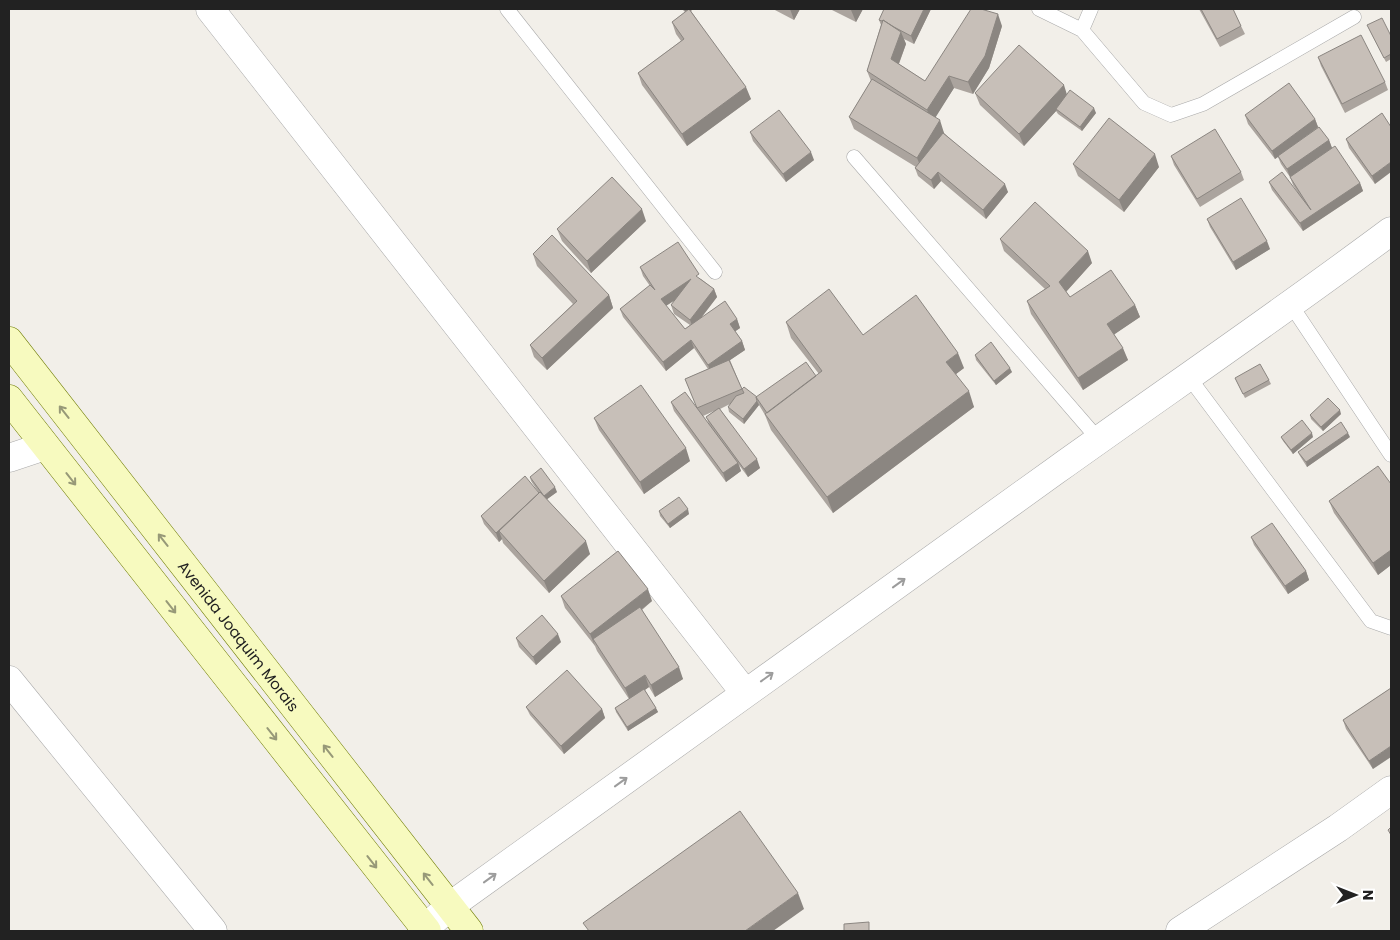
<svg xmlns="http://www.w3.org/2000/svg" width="1400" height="940" viewBox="0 0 1400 940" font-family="Poppins,sans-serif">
	<rect width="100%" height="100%" fill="#f2efe9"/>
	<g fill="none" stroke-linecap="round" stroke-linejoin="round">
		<defs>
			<path id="lane" d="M507 9 715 272
				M1039 9 1082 30 1144 103 1171 115 1203 104 1354 17
				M1082 30 1091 9
				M854 157 1099 440
				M1291 305 1391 455
				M1188 376 1371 621 1391 628"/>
			<path id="street" d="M210 9 745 693
				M9 458 45 446
				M9 680 213 931
				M422 931 450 906C651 761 853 616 1055 471 1167 391 1281 313 1391 231
				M1180 931 1338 828 1391 790"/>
			<g id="secondary">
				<path id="s1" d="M9 341 469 931"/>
				<path d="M9 399 427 931"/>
			</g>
		</defs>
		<!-- lane casing -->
		<use href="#lane" stroke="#a9a9a9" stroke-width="15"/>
		<!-- street casing -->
		<use href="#street" stroke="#a9a9a9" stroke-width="29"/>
		<!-- secondary casing -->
		<use href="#secondary" stroke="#707d05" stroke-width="29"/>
		<!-- lane -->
		<use href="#lane" stroke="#fff" stroke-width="14"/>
		<!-- street -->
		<use href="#street" stroke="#fff" stroke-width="28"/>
		<!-- secondary -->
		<use href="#secondary" stroke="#f7fabf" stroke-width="28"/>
	</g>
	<!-- wall -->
	<path fill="#aba49e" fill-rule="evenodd" d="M682 9H693L691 11 751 99 687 146 642 85 638 73 681 41 676 34 672 22 685 12Z
		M773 9H800L794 20Z
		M830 9H863L856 22Z
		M931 9 914 44 904 39 906 44 899 64 925 81 1002 26 989 68 973 94 954 88 935 117 944 133 1008 192 986 219 941 181 934 189 918 176 915 168 916 167 854 129 849 117 871 81 867 71 881 25 879 20Z
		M1199 9H1233L1241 26 1245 34 1220 47Z
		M1367 25 1391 36V59L1386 62Z
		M1318 57 1385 82 1388 90 1345 113 1321 66Z
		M975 93 1067 94 1096 113 1082 131 1058 114 1056 111 1024 146 980 105Z
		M1382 113 1375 184 1349 148 1346 139Z
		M1245 115 1315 119 1318 127 1329 140 1332 148 1360 183 1363 191 1303 231 1272 190 1269 182 1298 193 1293 185 1290 177 1281 164 1278 157 1275 159 1248 124Z
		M750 132 814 160 786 182 753 141Z
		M1171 156 1241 172 1244 180 1200 207 1174 165Z
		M1073 164 1159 167 1124 212 1078 176Z
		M1207 219 1270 249 1236 270 1210 227Z
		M646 221 591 273 562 241 557 229Z
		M1000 239 1092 263 1066 292 1070 297 1135 305 1140 317 1114 334 1128 360 1083 390 1031 314 1027 301 1045 289 1004 251Z
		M533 254 609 295 613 308 547 370 534 357 530 345 573 304 537 266Z
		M640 267 701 279 714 289 717 297 702 317 737 319 740 328 735 331 742 341 745 350 730 360 742 389 757 397 816 376 819 374 791 338 786 322 863 335 964 368 956 374 974 407 833 513 771 430 765 415 759 405 744 424 729 412 728 407 730 404 720 409 760 468 748 477 739 465 741 471 726 482 674 411 671 402 697 407 685 379 708 369 694 348 666 371 623 317 620 309 650 286 643 276ZM675 300 671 305 674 314 690 325 685 329 666 306ZM714 411 706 417 709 424 703 416Z
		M975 355 1012 372 996 385 976 360Z
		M1235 378 1269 380 1271 384 1245 398Z
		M1341 414 1323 431 1311 419 1310 415Z
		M594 418 690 461 644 494 599 430Z
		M1281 437H1313L1293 454 1283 441Z
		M1350 437 1307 467 1300 456 1298 452Z
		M530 477 557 492 547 499 590 554 549 593 503 543 502 539 499 542 484 524 481 516 539 493 531 481Z
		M1391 484V565L1378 575 1334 513 1329 501Z
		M659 511 689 514 670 528 660 516Z
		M1251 537 1306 571 1309 580 1288 594 1254 545Z
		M561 596 652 601 642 610 683 679 655 697 649 687 645 690 658 712 628 731 616 712 615 708 629 699 597 651 595 646 565 608Z
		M516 638 561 642 536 665 519 647Z
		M1391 688 1373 769 1346 729 1343 720Z
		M526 707 602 709 605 718 564 754 530 715Z"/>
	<!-- shaded-wall -->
	<path fill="#8b8681" d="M684 9H693L686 14Z
		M790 9H800L794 20Z
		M852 9H863L856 22 851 10Z
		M924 9H931L914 44 911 36Z
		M998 14 1002 26 989 68 973 94 968 82Z
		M901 32 906 44 896 71 891 59Z
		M949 76 954 88 932 123 927 110Z
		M1064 85 1068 98 1024 146 1019 134Z
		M746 87 751 99 687 146 682 134Z
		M1094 108 1096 113 1082 131 1080 127Z
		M1315 119 1318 127 1275 159 1272 151Z
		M940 120 944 133 922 170 917 158Z
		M1329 140 1332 148 1290 177 1287 169Z
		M811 152 814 160 786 182 783 174Z
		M1155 154 1159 167 1124 212 1119 200Z
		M1391 162V172L1375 184 1372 176Z
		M938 172 941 181 934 189 931 180Z
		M1360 183 1363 191 1303 231 1300 223Z
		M1005 184 1008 192 986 219 983 210Z
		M642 209 646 221 591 273 587 261Z
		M1267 241 1270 249 1236 270 1233 262Z
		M1088 251 1092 263 1064 294 1059 282Z
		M691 279 694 288 664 307 661 299Z
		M714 289 717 297 693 328 690 320Z
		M609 295 613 308 547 370 542 358Z
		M1135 305 1140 317 1112 336 1107 324Z
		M737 319 740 328 733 333 730 324Z
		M691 340 694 348 666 371 663 362Z
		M742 341 745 350 711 373 708 365Z
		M1123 348 1128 360 1083 390 1078 378Z
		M958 353 964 368 952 377 946 362Z
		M1010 368 1012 372 996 385 994 381Z
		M969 391 974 407 833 513 827 497Z
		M757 401 759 405 744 424 743 419Z
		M1340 410 1341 414 1323 431 1321 427Z
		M1312 433 1313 437 1293 454 1291 450Z
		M1348 433 1350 437 1307 467 1306 462Z
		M686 448 690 461 644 494 640 482Z
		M757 459 760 468 748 477 744 469Z
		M738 463 741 471 726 482 723 473Z
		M555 487 557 492 546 500 544 496Z
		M540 493 499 531 502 539 499 542 496 533Z
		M688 509 689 514 670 528 668 524Z
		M586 541 590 554 549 593 544 581Z
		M1391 550V565L1378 575 1373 563Z
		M1306 571 1309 580 1288 594 1285 586Z
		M648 589 652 601 597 645 593 639 595 646 590 634Z
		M558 634 561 642 536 665 533 657Z
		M679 667 683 679 655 697 651 685Z
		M645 675 649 687 630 700 625 688Z
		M656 708 658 712 628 731 627 727Z
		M602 709 605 718 564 754 561 746Z
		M1391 746V757L1373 769 1369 761Z
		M798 893 804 909 773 931H745Z"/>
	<!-- building -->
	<path fill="#c7bfb8" stroke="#8b8681" d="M689 9 746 87 682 134 638 73 684 39 672 22Z
		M884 9H924L911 36 894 27 883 20 882 21 879 20Z
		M971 9H981L998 14 985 56 968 82 949 76 927 110 867 71 883 20 901 32 891 59 925 81Z
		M1201 9H1233L1241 26 1217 39Z
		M1382 18 1391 36V54L1384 58 1367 25Z
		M1361 35 1385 82 1342 104 1318 57Z
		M1019 45 1064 85 1019 134 975 93Z
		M872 79 940 120 917 158 849 117Z
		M1289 83 1315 119 1272 151 1245 115Z
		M1070 90 1094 108 1080 127 1056 109Z
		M779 110 811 152 783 174 750 132Z
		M1382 113 1391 127V162L1372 176 1346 139Z
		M1109 118 1155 154 1119 200 1073 164Z
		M1319 127 1329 140 1287 169 1278 156Z
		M1215 129 1241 172 1197 199 1171 156Z
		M943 133 1005 184 983 210 938 172 931 180 915 168Z
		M1335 146 1360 183 1300 223 1269 182 1282 172 1311 210 1290 177Z
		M612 177 642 209 587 261 557 229Z
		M1241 198 1267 241 1233 262 1207 219Z
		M1035 202 1088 251 1059 282 1070 297 1111 270 1135 305 1107 324 1123 348 1078 378 1027 301 1050 286 1000 239Z
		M552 235 609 295 542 358 530 345 577 301 533 254Z
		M678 242 699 274 696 276 714 289 690 320 671 305 691 279 661 299 685 329 725 301 737 319 730 324 742 341 708 365 691 340 663 362 620 309 650 285 655 290 640 267Z
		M829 289 863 335 916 295 958 353 946 362 969 391 827 497 765 414 822 371 786 322Z
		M991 342 1010 368 994 381 975 355Z
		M729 360 742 389 697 408 685 379Z
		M806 362 816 376 767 413 756 397Z
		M1260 364 1269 380 1243 394 1235 378Z
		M641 385 686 448 640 482 594 418Z
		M744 387 757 397H756L757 401 743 419 728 407 736 396 744 393 742 389Z
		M685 392 738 463 723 473 671 402Z
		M1328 398 1340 410 1321 427 1310 415Z
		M719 408 757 459 744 469 706 417Z
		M1302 420 1312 433 1291 450 1281 437Z
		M1341 422 1348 433 1306 462 1298 452Z
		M1378 466 1391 484V550L1373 563 1329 501Z
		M541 468 555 487 544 496 530 477Z
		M525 476 539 493 496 533 481 516Z
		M540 492 586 541 544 581 499 531Z
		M679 497 688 509 668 524 659 511Z
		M1272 523 1306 571 1285 586 1251 537Z
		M618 551 648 589 590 634 561 596Z
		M640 607 679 667 651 685 645 675 625 688 593 639Z
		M542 615 558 634 533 657 516 638Z
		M567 670 602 709 561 746 526 707Z
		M1391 688V746L1369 761 1343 720Z
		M644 689 656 708 627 727 615 708Z
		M740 811 798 893 745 931H589L583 923Z
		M1391 827V835L1388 830Z
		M869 922V931H844V924Z"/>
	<!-- one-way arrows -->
	<defs><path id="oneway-shaft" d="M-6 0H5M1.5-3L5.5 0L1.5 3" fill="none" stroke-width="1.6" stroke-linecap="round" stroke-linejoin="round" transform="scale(1.25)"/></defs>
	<g stroke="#979978">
		<use href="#oneway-shaft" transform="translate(64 412) rotate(-128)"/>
		<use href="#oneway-shaft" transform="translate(71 479) rotate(52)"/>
		<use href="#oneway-shaft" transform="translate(163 540) rotate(-128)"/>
		<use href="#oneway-shaft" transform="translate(171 607) rotate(52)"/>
		<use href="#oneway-shaft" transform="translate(272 734) rotate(52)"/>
		<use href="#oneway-shaft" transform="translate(328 751) rotate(-128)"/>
		<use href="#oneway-shaft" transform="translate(372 862) rotate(52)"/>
		<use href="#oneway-shaft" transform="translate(428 879) rotate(-128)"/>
	</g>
	<g stroke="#9c9c9c">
		<use href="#oneway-shaft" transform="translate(899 583) rotate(-36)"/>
		<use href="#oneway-shaft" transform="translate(767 677) rotate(-36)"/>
		<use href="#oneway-shaft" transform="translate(621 782) rotate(-36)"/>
		<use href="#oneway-shaft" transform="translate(490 878) rotate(-36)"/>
	</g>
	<g text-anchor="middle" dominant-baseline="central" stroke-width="4.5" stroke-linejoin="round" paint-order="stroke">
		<!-- street labels -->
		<g font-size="15" fill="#222" stroke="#fff">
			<text stroke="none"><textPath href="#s1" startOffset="374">Avenida Joaquim Morais</textPath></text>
		</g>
	</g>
	<!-- border -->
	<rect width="1400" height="940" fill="none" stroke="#222222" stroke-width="20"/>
	<!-- north arrow -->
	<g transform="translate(1355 895) rotate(90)" stroke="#ffffff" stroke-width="4" paint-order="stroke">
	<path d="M0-4L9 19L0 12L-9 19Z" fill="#222222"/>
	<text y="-8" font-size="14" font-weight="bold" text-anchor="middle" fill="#222222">N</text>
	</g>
</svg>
